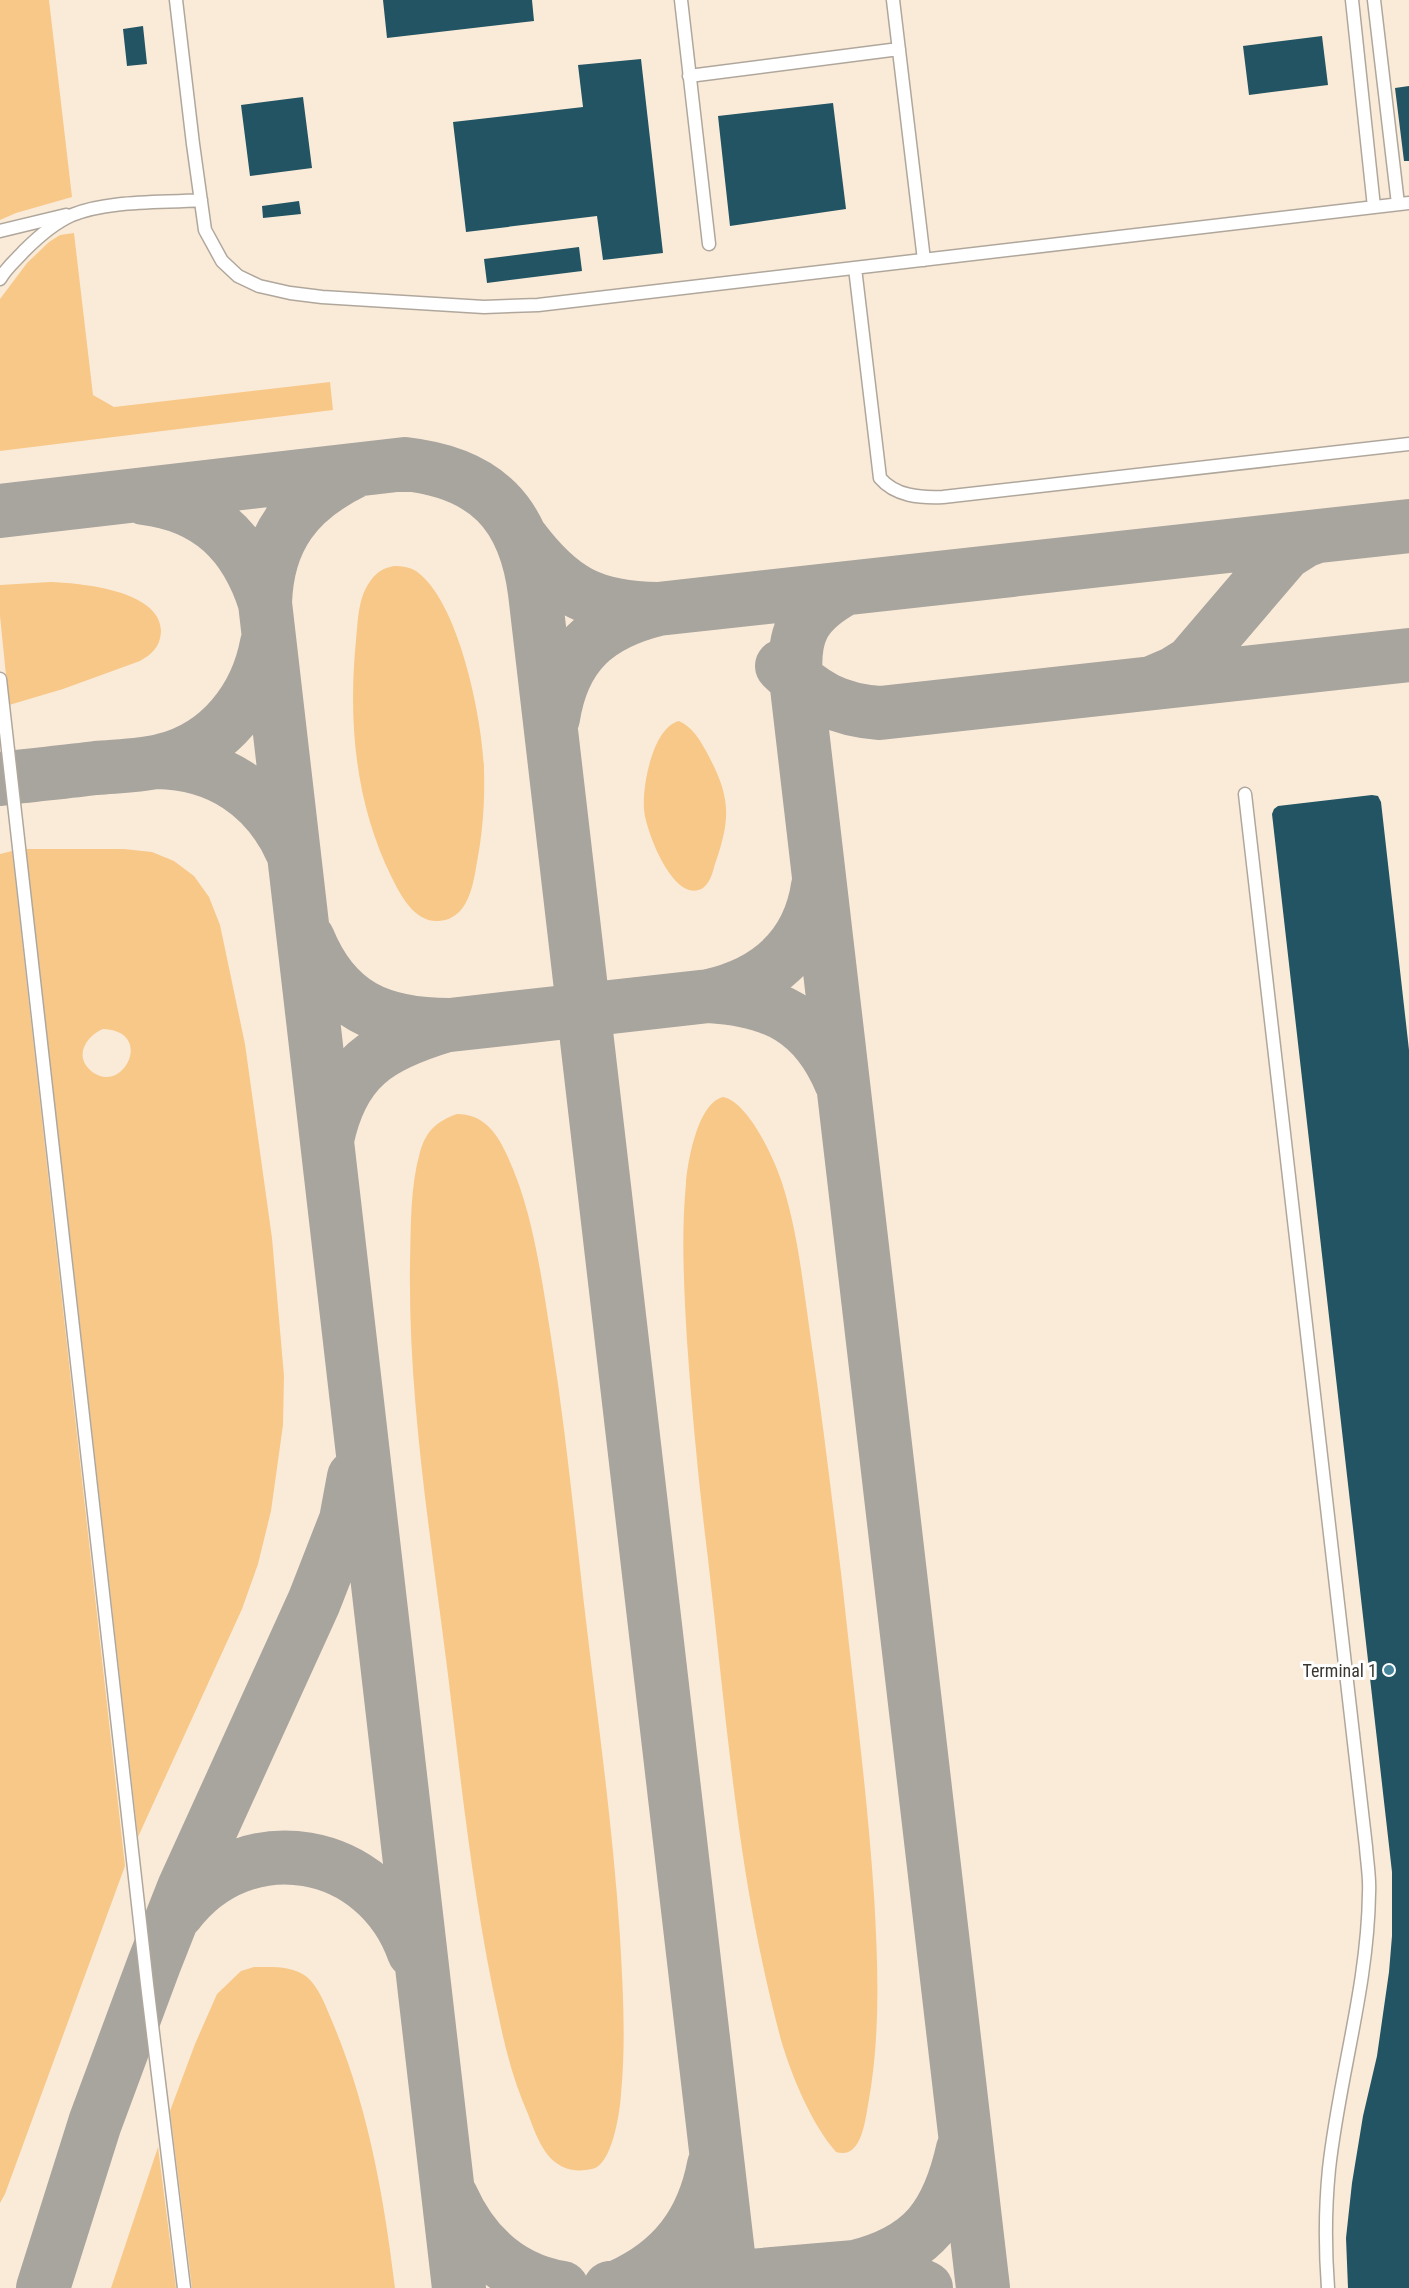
<svg xmlns="http://www.w3.org/2000/svg" width="1409" height="2288" viewBox="0 0 1409 2288" font-family="'Roboto Condensed',sans-serif">
	<rect width="100%" height="100%" fill="#fff9f2"/>
	<!-- built -->
	<path fill="#faebd9" d="M0 0H1409V2288H0Z"/>
	<!-- green -->
	<path fill="#f8c889" fill-rule="evenodd" d="M0 0H49L72 197 16 213 0 220Z
		M74 233 93 395 114 407 330 382 333 410 0 451V299L27 263 49 242 60 235Z
		M394 566C401 566 410 567 416 571 459 601 482 718 484 768 485 799 483 831 477 862 473 886 468 919 439 921 415 923 401 896 392 878 355 803 348 722 356 640 358 621 358 599 369 583 375 573 383 568 394 566Z
		M50 582C79 583 162 590 161 632 160 647 152 654 140 661L63 689 9 705 0 616V585Z
		M679 721C692 727 699 738 706 751 730 795 732 816 715 864 713 872 710 883 703 888 674 906 645 829 644 809 642 786 653 727 679 721Z
		M26 849H124L152 852 174 861 194 876 209 897 220 925 245 1044 272 1238 284 1376 283 1425 271 1511 258 1564 242 1609 138 1837ZM103 1029C157 1031 121 1100 89 1069 74 1054 88 1035 103 1029Z
		M12 851 125 1866 5 2194 0 2203V854Z
		M723 1097C749 1102 776 1162 783 1186 798 1234 803 1284 810 1333 822 1415 832 1498 842 1581 853 1685 867 1790 874 1895 878 1965 881 2035 868 2105 865 2122 861 2160 836 2152 811 2123 792 2077 781 2040 766 1984 754 1926 745 1869 729 1766 720 1662 708 1559 699 1487 692 1414 687 1341 684 1289 681 1235 686 1183 688 1160 698 1103 723 1097Z
		M457 1114C482 1114 496 1131 506 1153 533 1210 541 1275 551 1337 565 1425 574 1515 584 1604 597 1715 613 1826 620 1937 623 1989 626 2042 621 2094 620 2112 613 2157 597 2167 594 2169 590 2169 586 2170 571 2172 557 2167 547 2154 538 2142 533 2127 528 2114 514 2082 506 2052 499 2018 474 1905 462 1790 448 1675 431 1538 408 1401 410 1263 411 1226 410 1187 420 1152 426 1131 437 1121 457 1114Z
		M254 1967C271 1967 292 1965 307 1977 319 1987 326 2007 332 2021 368 2106 384 2197 395 2288H192L170 2111 195 2044 217 1994 241 1971Z
		M158 2147 176 2288H111Z"/>
	<g fill="none" stroke-linecap="round" stroke-linejoin="round">
		<!-- taxiway -->
		<path stroke="#a8a49e" stroke-width="54" d="M355 471C297 499 267 538 265 603L459 2288
			M144 498C209 506 246 543 265 603
			M0 511 405 464C486 473 525 513 535 593L732 2288
			M522 539C561 591 593 608 658 609L1409 526
			M844 589C804 611 792 633 796 679L983 2288
			M782 666C813 696 837 710 880 713L1409 655
			M1154 682 1175 673 1191 663 1285 553 1304 541 1315 537
			M553 718C563 654 597 624 658 609
			M157 762C219 763 267 795 292 851
			M0 779C32 775 64 772 96 768 118 766 143 766 164 760 220 746 257 698 267 643
			M308 939C335 1005 380 1025 450 1025L709 996C767 983 809 948 818 886
			M709 996C774 1000 815 1020 841 1082
			M327 1140C342 1068 378 1046 444 1026
			M177 1913C245 1823 377 1847 414 1952
			M451 2196C473 2245 508 2279 562 2288
			M855 2267 901 2276 926 2288
			M620 2286C673 2262 703 2223 714 2165
			M43 2288 95 2123 154 1964 184 1888 314 1602 346 1520 354 1477
			M610 2288 855 2267C923 2250 948 2216 963 2149"/>
	</g>
	<!-- building -->
	<path fill="#225463" d="M383 0H532L534 21 387 38Z
		M143 26 147 64 127 66 123 29Z
		M1322 36 1328 85 1249 95 1243 46Z
		M641 59 663 253 603 260 597 216 466 232 453 122 583 107 578 65Z
		M1409 86V161H1404L1395 88Z
		M303 97 312 168 250 176 241 105Z
		M833 103 846 209 730 226 718 116Z
		M299 201 301 214 263 218 262 206Z
		M579 247 582 271 487 283 484 259Z
		M1372 795 1378 796 1381 802 1409 1050V2288H1348L1346 2238 1352 2183 1363 2116 1377 2056 1389 1972 1392 1936V1872L1272 814 1274 809 1278 806Z"/>
	<g fill="none" stroke-linecap="round" stroke-linejoin="round">
		<defs>
			<path id="service" d="M176 0 193 144 205 230 222 261 238 276 259 286 290 293 322 297 484 307 538 305 1409 203
				M681 0 709 244
				M893 0 924 260
				M1352 0 1374 207
				M1374 0 1398 204
				M689 76 899 49
				M0 231 66 215
				M855 268 880 478C895 496 920 498 943 497L1409 444
				M0 279C6 268 16 260 24 251 38 237 54 223 72 215 109 200 161 203 201 200
				M0 679 147 1984 184 2288
				M1245 794 1366 1847C1367 1862 1370 1878 1369 1893 1368 1986 1339 2077 1329 2169 1325 2209 1325 2248 1328 2288"/>
		</defs>
		<!-- service casing -->
		<use href="#service" stroke="#b0a79c" stroke-width="15"/>
		<!-- service -->
		<use href="#service" stroke="#fff" stroke-width="12"/>
	</g>
	<!-- markers -->
	<circle fill="#46859a" stroke="#fff" stroke-width="2" cx="1389" cy="1670" r="6"/>
	<g text-anchor="middle" dominant-baseline="central" stroke-width="6" stroke-linejoin="round" paint-order="stroke">
		<!-- poi labels -->
		<g font-size="18" fill="#3a3732" stroke="#fff" text-anchor="end">
			<text x="1377" y="1670">Terminal 1</text>
		</g>
	</g>
</svg>
